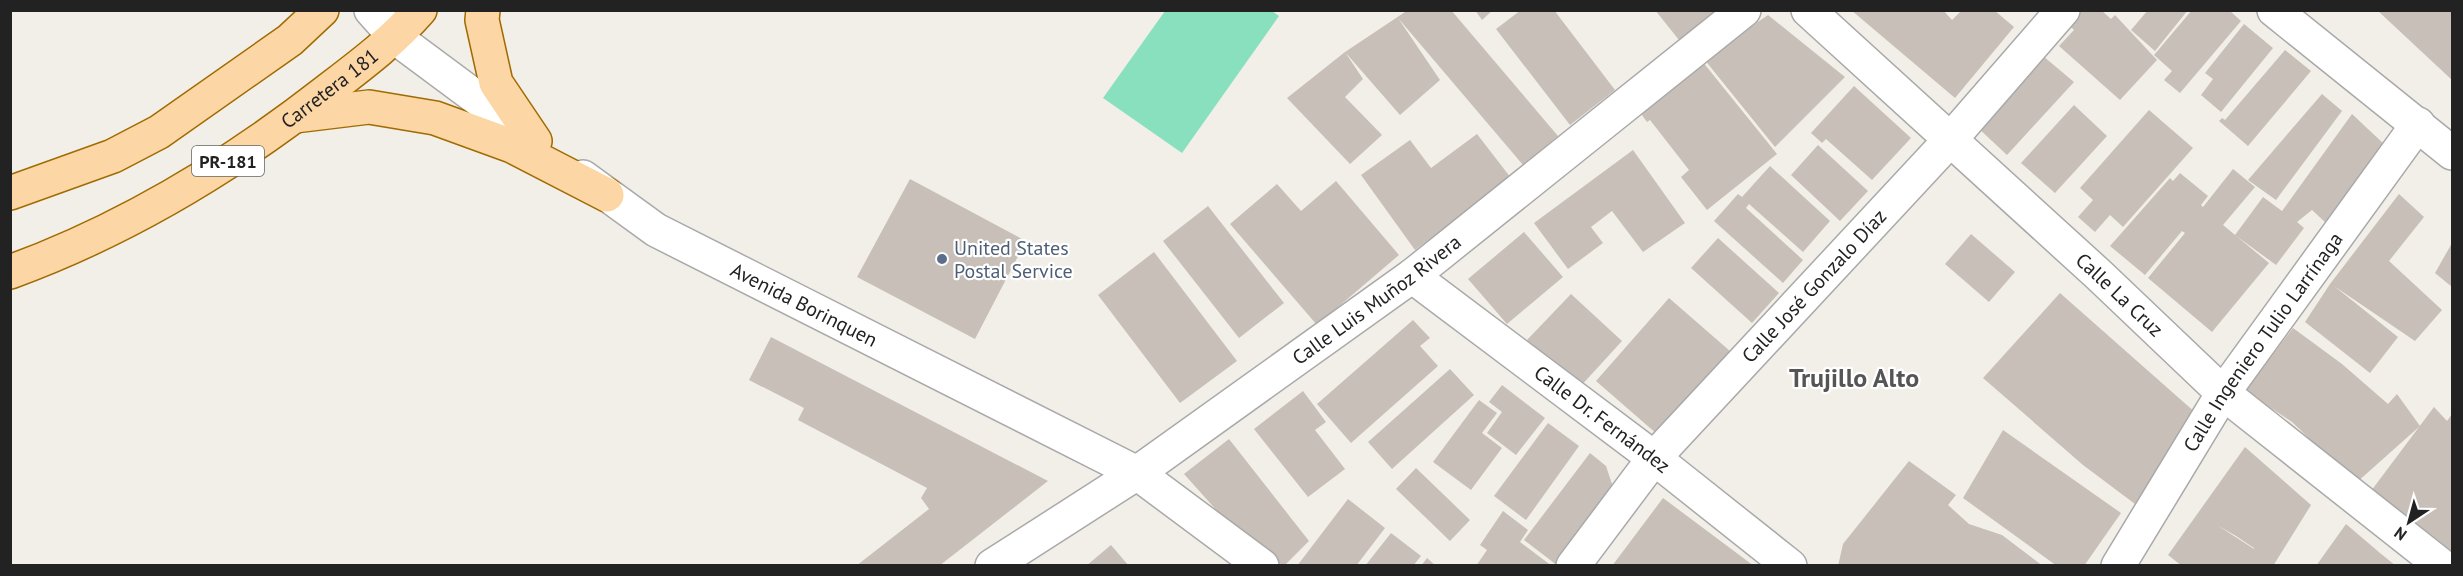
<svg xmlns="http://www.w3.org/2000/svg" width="2463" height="576" viewBox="0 0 2463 576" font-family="'PT Sans',sans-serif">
	<rect width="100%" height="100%" fill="#f2efe9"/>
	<!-- pitch -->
	<path fill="#88e0be" d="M1272 11 1279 16 1182 153 1103 98 1165 11Z"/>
	<!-- building -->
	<path fill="#c7bfb8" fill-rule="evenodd" d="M1408 10H1451L1558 136 1523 165 1398 18 1440 80 1400 115 1345 52 1363 79 1345 97 1382 135 1350 164 1287 98 1345 52Z
		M1475 10H1493L1482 20Z
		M1521 10H1554L1615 90 1570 125 1496 29Z
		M1655 10H1716L1679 40Z
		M1851 10H1943L1952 20 1962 10H1994L2014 27 1955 98Z
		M2082 10H2101L2111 19 2115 15 2157 60 2120 100 2059 46 2074 30 2069 25Z
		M2148 10H2188L2155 51 2131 30Z
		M2192 10H2229L2241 21 2180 93 2164 80 2172 71 2154 55Z
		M2377 10H2452V80Z
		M1768 15 1845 77 1775 147 1704 59Z
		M2244 24 2273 48 2221 112 2201 95 2213 79 2205 73Z
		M2285 50 2311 71 2248 146 2219 121 2222 118 2225 120Z
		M2043 56 2074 82 2007 155 1976 126Z
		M1702 61 1777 154 1707 210 1681 177 1689 170 1650 120 1647 122 1639 111Z
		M1854 86 1911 138 1872 180 1826 139 1822 143 1811 133Z
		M2322 94 2342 111 2276 200 2248 180Z
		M2074 105 2107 136 2055 193 2021 163Z
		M2149 110 2193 148 2123 227 2110 215 2095 232 2078 217 2093 200 2080 188Z
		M2352 114 2385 145 2326 223 2312 210 2297 222 2304 228 2276 265 2235 235 2263 197 2282 211Z
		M1477 134 1511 178 1415 250 1361 175 1410 140 1431 168Z
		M1818 145 1868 191 1840 221 1791 175Z
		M1633 150 1685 223 1643 252 1612 211 1591 227 1603 243 1568 269 1534 223Z
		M1770 166 1830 221 1803 252 1749 204 1746 208 1803 260 1783 283 1714 221 1738 194 1742 197Z
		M2233 169 2255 187 2223 225 2269 263 2212 332 2148 278 2185 233 2182 231 2145 275 2110 246 2170 178 2173 181 2180 173 2208 196 2201 205 2203 207Z
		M910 179 1026 241 975 339 857 277Z
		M1336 181 1399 255 1317 325 1230 224 1277 184 1301 211Z
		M2399 194 2424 217 2389 261 2442 310 2415 341 2334 286 2398 337 2370 373 2305 322 2330 284Z
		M1208 206 1284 303 1239 338 1163 241Z
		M1524 232 1563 277 1507 324 1468 279Z
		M1971 234 2015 272 1989 302 1945 264Z
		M1718 238 1779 293 1752 323 1691 268Z
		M2452 243V287L2435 273Z
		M1154 252 1237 361 1180 403 1098 295Z
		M2060 293 2197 414 2135 504 2083 465 1983 378Z
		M1571 294 1622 341 1579 388 1527 340Z
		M1669 298 1738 358 1665 441 1596 381Z
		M1413 320 1430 338 1420 346 1438 366 1351 443 1317 404Z
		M2293 328 2342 364 2388 404 2397 394 2420 426 2356 483 2292 422 2245 391Z
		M771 337 1048 481 939 566H856L929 509 921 498 927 488 798 420 804 408 749 380Z
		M1450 369 1474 395 1392 469 1368 442Z
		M1502 385 1545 418 1516 455 1487 433 1502 412 1489 402Z
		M1303 391 1326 422 1315 430 1345 469 1308 497 1254 429Z
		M1479 400 1497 413 1482 433 1502 448 1471 490 1433 462Z
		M2434 407 2447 421 2452 414V558L2371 491Z
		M1548 423 1579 446 1526 520 1494 496Z
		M2003 430 2121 513 2084 566H2057L1963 498Z
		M1229 439 1309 541 1284 566 1245 542 1184 474Z
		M2245 447 2311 505 2273 566H2182L2168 555ZM2217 525 2236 536 2254 548V549Z
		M1590 453 1606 466 1615 493 1558 566 1524 540Z
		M1909 461 1956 495 1948 505 1969 524 2002 535 2043 566H1838L1843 544Z
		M1416 468 1470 520 1450 541 1396 489Z
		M1663 498 1754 566H1612Z
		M1348 499 1385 528 1356 566H1297Z
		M1503 511 1528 530 1520 542 1552 566H1476L1487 550 1480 545Z
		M2346 524 2380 553 2396 566H2316Z
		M1391 533 1421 556 1413 566H1365Z
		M1111 545 1129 566H1086Z
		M1427 558 1436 566H1421Z"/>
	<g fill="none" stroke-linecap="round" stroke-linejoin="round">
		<defs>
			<g id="minor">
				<path d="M371 10 396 38 532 139"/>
				<path id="s1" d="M1808 10 2099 275 2223 393 2442 566"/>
				<path d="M2274 10 2452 153"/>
				<path id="s2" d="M583 177 656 230 1137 473 1262 566"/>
				<path id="s3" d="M1412 276 1654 458 1790 566"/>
				<path id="s4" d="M992 566 1137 473 1412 276 1744 10"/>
				<path id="s5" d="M1573 566 1654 458 1950 140 2063 10"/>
				<path id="s6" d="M2118 566 2223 393 2418 124"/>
			</g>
			<g id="major">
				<path d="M483 10 482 20 496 83 535 141"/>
				<path d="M295 116 369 107 435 118 512 146 607 195"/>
				<path d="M10 193 113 156 159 132 290 40 322 10"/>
				<path id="s7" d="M10 272C125 230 231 166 327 91 361 65 392 42 420 10"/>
			</g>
		</defs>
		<!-- minor casing -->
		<use href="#minor" stroke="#a9a9a9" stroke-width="36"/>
		<!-- major casing -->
		<use href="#major" stroke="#a06b00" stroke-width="36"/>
		<!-- minor -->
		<use href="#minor" stroke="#fff" stroke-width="33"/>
		<!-- major -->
		<use href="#major" stroke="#fcd6a4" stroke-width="33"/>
	</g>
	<!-- markers -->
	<circle fill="#5c6f8a" stroke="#fff" stroke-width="2" cx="942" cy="259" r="6"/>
	<g text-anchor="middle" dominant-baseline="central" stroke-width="4.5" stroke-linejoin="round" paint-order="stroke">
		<!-- shield labels -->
		<rect fill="#fff" stroke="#646464" stroke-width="1.5" x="192" y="146" width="72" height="30" rx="4.5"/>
		<g font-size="18" font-weight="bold" fill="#222">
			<text x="228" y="161">PR-181</text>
		</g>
		<!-- street labels -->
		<g font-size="20" fill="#222" stroke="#fff">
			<text stroke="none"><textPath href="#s7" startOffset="370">Carretera 181</textPath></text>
			<text stroke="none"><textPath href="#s5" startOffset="370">Calle José Gonzalo Díaz</textPath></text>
			<text stroke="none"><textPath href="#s1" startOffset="422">Calle La Cruz</textPath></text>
			<text stroke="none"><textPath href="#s4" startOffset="468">Calle Luis Muñoz Rivera</textPath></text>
			<text stroke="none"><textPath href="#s2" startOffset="256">Avenida Borinquen</textPath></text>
			<text stroke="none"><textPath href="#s6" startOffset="267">Calle Ingeniero Tulio Larrínaga</textPath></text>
			<text stroke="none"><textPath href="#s3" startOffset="238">Calle Dr. Fernández</textPath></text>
		</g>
		<!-- service labels -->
		<g font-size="20" fill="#4e5e75" stroke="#fff" text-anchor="start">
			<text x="954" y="248">United States<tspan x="954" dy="23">Postal Service</tspan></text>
		</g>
		<!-- district labels -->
		<g font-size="26" font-weight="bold" fill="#555" stroke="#fff">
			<text x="1854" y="377">Trujillo Alto</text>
		</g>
	</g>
	<!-- border -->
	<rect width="2463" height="576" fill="none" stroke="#222222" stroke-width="24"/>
	<!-- north arrow -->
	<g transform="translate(2409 522) rotate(216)" stroke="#ffffff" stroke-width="4.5" paint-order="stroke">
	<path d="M0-4.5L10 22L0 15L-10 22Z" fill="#222222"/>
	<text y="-9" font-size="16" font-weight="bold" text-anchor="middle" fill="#222222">N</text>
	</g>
</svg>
